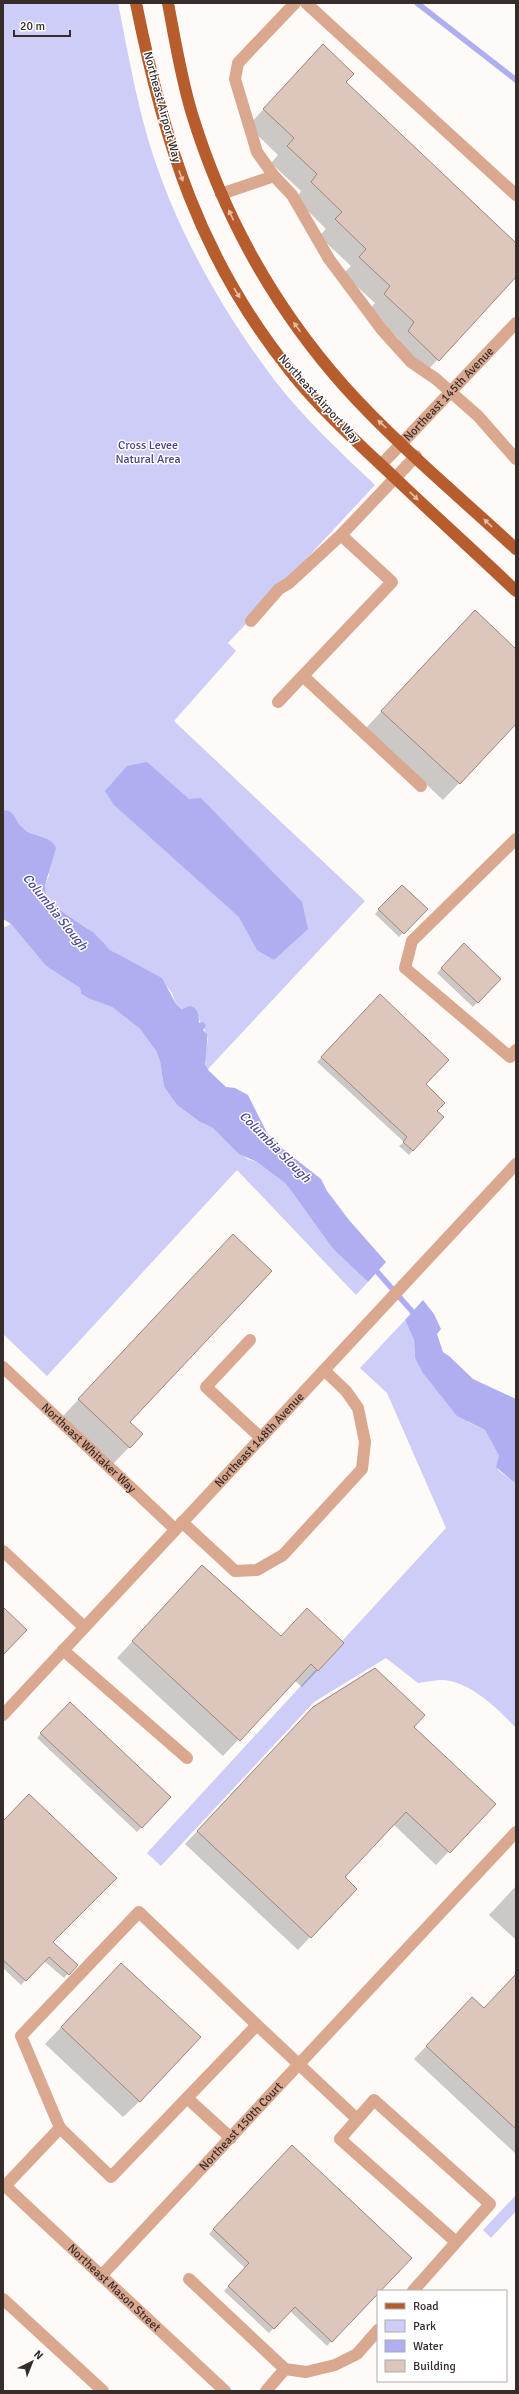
<svg xmlns="http://www.w3.org/2000/svg" width="519" height="2394" viewBox="0 0 519 2394" font-family="Signika,sans-serif">
	<rect width="100%" height="100%" fill="#fefaf8"/>
	<!-- green -->
	<path fill="#cdcdf7" d="M3 3H118C127 48 135 94 148 139 174 226 220 308 275 381 305 419 340 452 375 485L228 643 236 651 174 721 365 901 208 1069C200 1057 210 1048 207 1036 205 1028 199 1025 199 1017L189 1006 183 1009 176 1004 172 993 164 983 110 950 87 928 54 906 46 894 45 885 49 875 38 837 22 828 12 813 3 810Z
		M11 924 46 966 80 988 81 994 90 999 112 1007 140 1029 156 1051 160 1061 164 1087 177 1105 200 1122 213 1128 247 1159 257 1162 286 1184 333 1249 368 1282 356 1295 237 1170 47 1376 3 1334V928Z
		M405 1320 414 1340 415 1358 468 1422 485 1430 499 1456 498 1470 516 1484V1728C498 1709 471 1682 443 1680 435 1680 426 1682 418 1683L386 1658 314 1702 161 1866 147 1853 446 1528 387 1393 360 1368Z
		M516 2195V2211L491 2238 483 2230Z"/>
	<!-- water -->
	<path fill="#afaef1" d="M147 762 189 799 201 798 302 902 308 929 274 960 257 950 239 917 114 805 105 791 127 766Z
		M3 810C16 810 15 822 23 828 33 838 51 835 56 848L45 885 46 894 54 906 94 933 110 950 162 978 176 1004 182 1009 189 1006C198 1007 199 1015 199 1023L203 1022 206 1025 203 1030 207 1034V1043L205 1064 209 1071 226 1087 235 1088 248 1095 267 1133 284 1150 321 1179 327 1191 349 1220 386 1262 368 1282 333 1249 286 1184 257 1162 239 1154 213 1128 200 1122 177 1105 164 1087 160 1061 156 1051 140 1029 112 1007 90 999 81 994 80 988 46 966 11 924 3 919Z
		M423 1300 434 1314 441 1329 437 1334 443 1352 449 1356 473 1379 516 1399V1484L496 1467 499 1456 485 1430 457 1416 423 1373 415 1358 414 1340 405 1320Z"/>
	<!-- shadow -->
	<path fill="#0003" d="M307 62 344 82 516 245V276L422 376 392 347 399 339 368 311 375 303 343 274 351 266 319 236 326 229 296 199 301 191 271 163 278 155 248 126Z
		M459 628 516 650V723L443 800 366 728Z
		M402 886 426 909 399 937 375 914Z
		M464 945 500 979 473 1007 437 973Z
		M380 996 436 1111 442 1117 409 1155 399 1146 404 1142 317 1062Z
		M217 1252 128 1422 141 1435 113 1464 63 1416Z
		M202 1566 280 1637 291 1626 318 1670 302 1687 294 1680 223 1756 117 1658Z
		M70 1703 170 1797 137 1832 37 1738Z
		M300 1722 412 1727 494 1804 436 1865 393 1824 343 1877 310 1937 298 1950 185 1844Z
		M3 1822 52 1942 76 1965 64 1978 44 1961 21 1985 3 1968Z
		M516 1886V1940L489 1915Z
		M121 1964 140 2101 123 2117 45 2044Z
		M516 1974V2154L414 2059 472 1998 484 2009Z
		M292 2146 378 2292 327 2346 290 2311 269 2333 224 2291 245 2268 209 2234Z"/>
	<g fill="none" stroke-linecap="round" stroke-linejoin="round">
		<!-- stream -->
		<path stroke="#afaef1" stroke-width="5.5" d="M417 3 516 80
			M373 1267 417 1317"/>
	</g>
	<!-- building -->
	<path fill="#ddc6bc" stroke="#9b867d" d="M323 44 354 74 346 82 516 243V277L439 361 408 331 414 322 384 294 390 286 359 257 366 249 335 219 342 212 311 182 317 174 287 146 294 138 263 109Z
		M475 610 516 649V724L460 784 381 711Z
		M402 885 428 909 404 934 378 909Z
		M464 943 501 979 478 1003 441 968Z
		M380 994 449 1060 426 1084 445 1103 437 1111 444 1117 413 1151 403 1142 407 1137 321 1057Z
		M233 1234 272 1271 130 1422 143 1434 130 1448 78 1399Z
		M202 1565 281 1636 307 1608 344 1643 318 1671 311 1664 240 1741 132 1641Z
		M3 1607 27 1630 3 1655Z
		M375 1668 425 1715 414 1727 496 1804 450 1853 406 1812 345 1877 357 1889 311 1938 197 1831 313 1707Z
		M70 1702 171 1797 142 1828 40 1733Z
		M29 1794 117 1878 53 1942 78 1965 69 1975 49 1957 26 1981 3 1960V1821Z
		M121 1963 201 2037 140 2102 61 2027Z
		M516 1974V2129L426 2046 472 1997 484 2008Z
		M292 2145 412 2258 332 2342 295 2307 274 2329 228 2286 249 2263 213 2229Z"/>
	<g fill="none" stroke-linecap="round" stroke-linejoin="round">
		<!-- minor -->
		<g stroke="#daa78f" stroke-width="12">
			<path d="M295 3 238 63 235 79 257 152 274 176 292 195 329 259 382 330 411 362 436 379 478 416 516 459"/>
			<path d="M306 3 516 195"/>
			<path d="M221 194 274 176"/>
			<path id="s1" d="M381 465 516 323"/>
			<path d="M251 621 279 589 289 583 341 535"/>
			<path d="M303 676 421 786"/>
			<path d="M278 702 392 582 341 535 416 456"/>
			<path d="M516 839 412 941 405 968 510 1057 516 1050"/>
			<path d="M250 1340 206 1387 261 1438"/>
			<path id="s2" d="M3 1367 175 1529"/>
			<path d="M182 1522 235 1571 257 1570 283 1555 362 1469 365 1442 358 1408 346 1391 324 1370"/>
			<path d="M3 1551 84 1627"/>
			<path d="M63 1650 187 1758"/>
			<path id="s3" d="M3 1715 516 1164"/>
			<path d="M187 2098 231 2138"/>
			<path d="M60 2128 21 2036 139 1912 257 2025"/>
			<path id="s4" d="M3 2184 225 2391"/>
			<path d="M5 2186 60 2128 111 2177 257 2025 357 2119"/>
			<path id="s5" d="M101 2276 516 1832"/>
			<path d="M189 2279 285 2369 306 2372 335 2365 357 2354 378 2330"/>
			<path d="M413 2291 490 2204 374 2100 340 2139 456 2242"/>
			<path d="M3 2299 103 2391"/>
			<path d="M266 2391 285 2369"/>
		</g>
		<!-- major -->
		<path stroke="#b65c2d" stroke-width="12" d="M136 3C164 143 200 259 291 372 321 410 359 444 395 478 435 516 476 553 516 591
			M168 3C175 40 181 78 192 114 223 215 274 307 344 386 395 443 460 497 516 549"/>
	</g>
	<!-- one-way arrows -->
	<defs><path id="oneway-solid" d="M-6-.8H1V-3.2L6.5 0L1 3.2V.8H-6Z"/></defs>
	<g fill="#e2beab">
		<use href="#oneway-solid" transform="translate(181 176) rotate(70)"/>
		<use href="#oneway-solid" transform="translate(231 215) rotate(-115)"/>
		<use href="#oneway-solid" transform="translate(237 293) rotate(59)"/>
		<use href="#oneway-solid" transform="translate(297 327) rotate(-126)"/>
		<use href="#oneway-solid" transform="translate(382 424) rotate(-137)"/>
		<use href="#oneway-solid" transform="translate(414 496) rotate(43)"/>
		<use href="#oneway-solid" transform="translate(488 523) rotate(-137)"/>
	</g>
	<g text-anchor="middle" dominant-baseline="central" stroke-width="3" stroke-linejoin="round" paint-order="stroke">
		<!-- street labels -->
		<g font-size="12" fill="#362d2a" stroke="#fff">
			<text transform="translate(162 107) rotate(75)">Northeast Airport Way</text>
			<text stroke="none"><textPath href="#s1" startOffset="98">Northeast 145th Avenue</textPath></text>
			<text transform="translate(319 399) rotate(48)">Northeast Airport Way</text>
			<text stroke="none"><textPath href="#s3" startOffset="376">Northeast 148th Avenue</textPath></text>
			<text stroke="none"><textPath href="#s2" startOffset="118">Northeast Whitaker Way</textPath></text>
			<text stroke="none"><textPath href="#s5" startOffset="205">Northeast 150th Court</textPath></text>
			<text stroke="none"><textPath href="#s4" startOffset="152">Northeast Mason Street</textPath></text>
		</g>
		<!-- park labels -->
		<g font-size="12" fill="#49408f" stroke="#fff">
			<text x="148" y="445">Cross Levee<tspan x="148" dy="14">Natural Area</tspan></text>
		</g>
		<!-- water labels -->
		<g font-size="13" font-style="italic" fill="#4e4695" stroke="#fff">
			<text transform="translate(55 912) rotate(51)">Columbia Slough</text>
			<text transform="translate(275 1147) rotate(45)">Columbia Slough</text>
		</g>
	</g>
	<!-- border -->
	<rect width="519" height="2394" fill="none" stroke="#362d2a" stroke-width="8"/>
	<!-- legend -->
	<rect x="377" y="2290" width="130" height="92" fill="#ffffff" stroke="#afabaa"/>
	<rect x="385" y="2303" width="20" height="6" fill="#b65c2d" stroke="#afabaa"/>
	<text x="413" y="2310" font-size="12" fill="#362d2a">Road</text>
	<rect x="385" y="2320" width="20" height="12" fill="#cdcdf7" stroke="#afabaa"/>
	<text x="413" y="2330" font-size="12" fill="#362d2a">Park</text>
	<rect x="385" y="2340" width="20" height="12" fill="#afaef1" stroke="#afabaa"/>
	<text x="413" y="2350" font-size="12" fill="#362d2a">Water</text>
	<rect x="385" y="2360" width="20" height="12" fill="#ddc6bc" stroke="#afabaa"/>
	<text x="413" y="2370" font-size="12" fill="#362d2a">Building</text>
	<!-- north arrow -->
	<g transform="translate(32 2362) rotate(43)" stroke="#ffffff" stroke-width="3" paint-order="stroke">
	<path d="M0-3L7 15L0 10L-7 15Z" fill="#362d2a"/>
	<text y="-6" font-size="11" font-weight="bold" text-anchor="middle" fill="#362d2a">N</text>
	</g>
	<!-- scale -->
	<path d="M14 30v6h56v-6" fill="none" stroke="#362d2a" stroke-width="2"/>
	<text x="20" y="30" font-size="12" fill="#362d2a" stroke="#ffffff" stroke-width="3" paint-order="stroke">20 m</text>
</svg>
